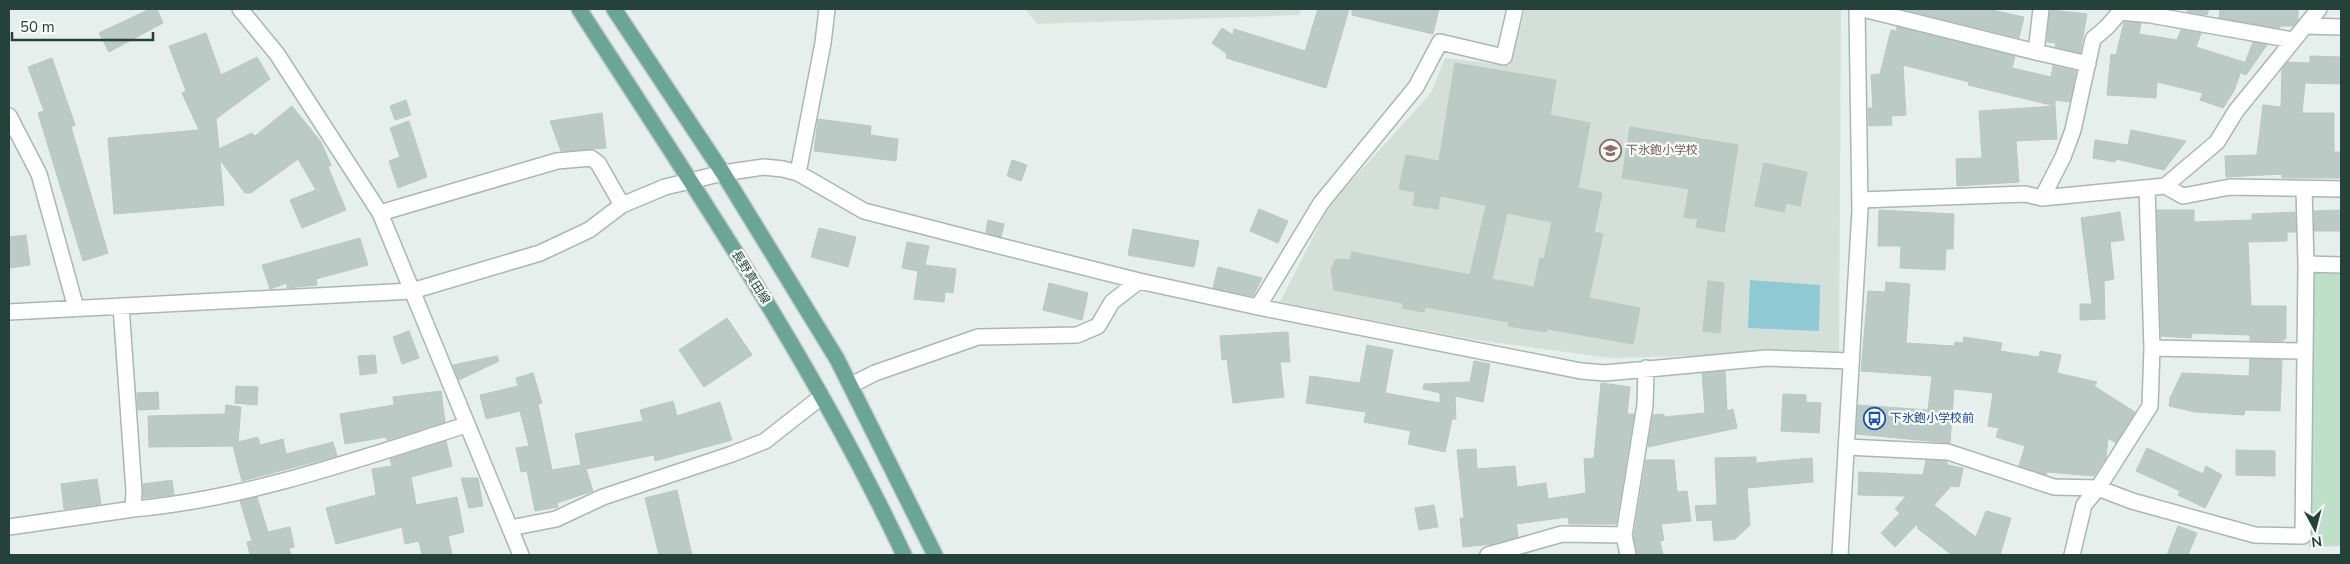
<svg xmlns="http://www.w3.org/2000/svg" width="2350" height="564" viewBox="0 0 2350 564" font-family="'Nunito Sans','Noto Sans JP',sans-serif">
	<rect width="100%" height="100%" fill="#e6efeb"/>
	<!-- built -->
	<path fill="#d4dfda" d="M1025 9H1301L1299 15 1037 24Z
		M1525 9H1841L1839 352 1610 358 1470 339 1280 302 1329 206 1431 93 1445 58 1510 66Z"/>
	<!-- green -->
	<path fill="#bfe0c8" d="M2319 269H2341V546L2309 547 2311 275Z"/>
	<!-- water -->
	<path fill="#8ec9d4" d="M1750 280 1820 285 1819 331 1748 328Z"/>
	<!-- building -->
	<path fill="#bbcac4" stroke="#b8c9c2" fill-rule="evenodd" d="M150 9H157L163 23 109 52 99 33Z
		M1318 9H1349L1326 88 1226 58 1227 54 1212 43 1222 28 1233 35 1234 29 1305 51Z
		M1352 9H1439L1433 34 1352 15Z
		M1902 9H1987L2024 17 2019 38Z
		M2188 9H2209L2207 15 2187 12Z
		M2220 9H2298V21L2293 26H2281L2279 28 2219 18Z
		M2050 10 2087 14 2080 53 2055 47 2056 43 2047 42Z
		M2124 22 2141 23 2139 34 2177 40 2181 30 2201 33 2196 47 2244 62 2234 91 2223 108 2200 100 2203 93 2157 82 2156 98 2107 95 2111 54 2116 55Z
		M1897 27 2015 56 2012 68 2051 77 2053 66 2076 71 2070 102 2055 100V106L1968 85 1969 82 1903 65 1906 115 1891 116 1892 125 1869 126 1868 108H1873L1871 75 1880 74 1891 30 1896 31Z
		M206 33 221 75 257 57 270 79 216 119 219 149 252 133 255 136 292 106 321 142 331 165 328 167 346 210 302 228 290 200 316 190 298 159 251 193H245L220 160 224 205 114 214 108 138 199 130 182 93 186 91 169 46Z
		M2253 42 2267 45 2246 75 2241 73Z
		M2310 56 2341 57V84L2305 83 2302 113H2334V152H2341V178H2282V174L2226 177 2225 156 2257 155 2263 105 2281 107 2282 69 2288 62 2310 63Z
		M52 58 75 125 71 127 108 253 83 261 38 113 44 111 28 67Z
		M1455 63 1556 80 1550 115 1590 123 1578 188 1602 193 1594 232 1603 234 1589 298 1640 308 1633 344 1548 329 1546 332 1508 326 1509 322 1425 307 1424 312 1403 308V303L1334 290 1331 269 1336 259 1350 260 1352 252 1470 275 1486 205 1440 196 1438 209 1413 205 1415 192 1399 189 1406 155 1439 161ZM1507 213 1552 222 1544 259 1540 258 1534 287 1492 279Z
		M406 100 411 115 395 120 390 106Z
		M2055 106 2057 139 2016 141 2019 182 1957 186 1956 159 1982 158 1979 111Z
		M602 113 606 148 561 151 550 121Z
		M818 119 871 126 870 135 898 139 896 161 814 151Z
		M409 121 427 177 398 188 389 161 400 157 390 128Z
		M1630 127 1738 145 1724 232 1696 227 1698 219 1684 217 1689 189 1622 178Z
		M2131 130 2186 141 2164 170 2116 159 2115 162 2093 158 2095 140 2128 145Z
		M1012 160 1027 165 1021 181 1007 176Z
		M1764 163 1807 172 1800 206 1786 203 1784 212 1755 206Z
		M1259 209 1288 221 1278 243 1250 231Z
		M1879 210 1954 214 1953 249H1946L1945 270 1900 268 1901 246H1878Z
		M2157 210H2194V222L2252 220V214L2295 212 2296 232H2287V241L2248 242 2251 306H2286V339H2283V341H2250V335L2192 333 2191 338 2161 336Z
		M2341 210V231H2314V211Z
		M2120 212 2124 240 2110 242 2114 279 2104 281 2105 319 2080 320V304H2092L2081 218Z
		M988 220 1004 224 1001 237 986 233Z
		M819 228 856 237 848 267 811 257Z
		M1133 229 1199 241 1194 267 1128 255Z
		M26 235 30 265 9 268V237Z
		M360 238 368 265 316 279 317 285 287 288V283L270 289 262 265Z
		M907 242 929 246 925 265 956 269 953 293 945 292 944 302 914 299 918 271 902 268Z
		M1218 267 1262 278 1253 296 1213 288Z
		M1708 281 1724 283 1720 333 1703 331Z
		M1886 282 1910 284 1906 343 1954 346 1955 342 1963 343 1964 337 2002 343 2000 351 2039 357 2040 351 2061 355 2057 373 2097 382 2094 386 2135 412 2116 443 2108 438 2106 458 2094 476 2047 472 2046 475 2019 466 2025 446 1996 437 1999 428 1988 426 1993 393 1954 389 1950 443 1856 434 1858 405 1928 410 1932 376 1861 371 1868 291 1885 292Z
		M1049 283 1088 293 1082 320 1043 310Z
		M727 318 752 355 704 387 679 350Z
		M409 331 419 358 402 364 393 337Z
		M1288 332 1290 362H1280L1284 397 1233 403 1227 359 1222 360 1220 336Z
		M1367 345 1393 350 1385 393 1440 403V393L1423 389 1424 384 1470 382 1474 361 1490 364 1483 402 1455 396 1456 419H1452L1445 452 1408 444 1411 431 1364 422 1366 412 1306 403 1310 376 1360 383Z
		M375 355 377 373 360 375 358 356Z
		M497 356 499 361 459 380 453 365Z
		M2250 359 2282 360 2280 411 2245 410 2244 415 2195 412 2169 406 2170 398 2182 373 2249 376Z
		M1725 371 1727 411 1733 409 1737 428 1648 447 1653 415 1664 414V417L1705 413 1702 373Z
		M533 373 542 403 538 404 552 470 581 465 575 434 643 421 640 410 673 401 677 416 720 402 732 440 655 461 654 455 586 469 593 491 557 503 558 507 535 511 527 471 521 472 516 448 529 446 520 411 486 419 480 395 518 386 516 378Z
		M1601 383 1630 387 1627 414H1634L1616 524H1569L1568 517 1516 524 1518 537 1494 544 1463 547 1460 518H1464L1457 450 1476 449 1477 469 1515 466 1517 487 1546 483 1548 499 1586 493 1584 459 1594 458Z
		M236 386 258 387 257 405 235 403Z
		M441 391 445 422 387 440 386 437 345 444 340 414 394 405 393 397Z
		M158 392 159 409 138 410 137 393Z
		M1783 394 1806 395V402L1821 403 1819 433 1781 431Z
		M226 405 241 407 238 442 258 437 260 445 283 439 286 454 333 442 337 456 242 481 233 446 149 447 148 416 225 414Z
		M446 441 452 466 411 477 416 505 457 497 464 532 448 536 452 555H422L419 541 405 544 402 527 336 544 326 508 376 495 372 469 392 466 390 459Z
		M2147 448 2203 474 2206 466 2222 475 2205 508 2178 495 2180 491 2136 471Z
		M2236 450 2275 451V476L2236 475Z
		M1756 457V463L1812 458 1813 482 1747 488 1750 525 1735 539 1714 541 1712 520 1697 521 1695 506 1717 505 1715 458Z
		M1646 460H1674L1677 492 1687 491 1691 521 1661 524 1664 540 1660 541 1663 555H1637L1634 535Z
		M1926 460 1946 461 1948 465 1963 468 1959 487 1951 486 1934 505 1976 537 1986 511 2011 518 2000 555H1952L1917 528 1918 523 1895 547 1881 533 1900 513 1895 509 1906 496 1858 495 1859 472 1923 475Z
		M461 478H478L483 506 469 508Z
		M97 479 101 504 64 509 61 484Z
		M172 480 174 495 143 498V484Z
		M677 490 692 555H659L645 498Z
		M257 497 268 532 290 527 294 547 289 548 291 555H250L247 542 252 541 240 501Z
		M1434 505 1438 527 1419 530 1415 508Z
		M2178 526 2197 533 2188 555H2167Z"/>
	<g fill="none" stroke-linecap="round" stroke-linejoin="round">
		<defs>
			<path id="street" d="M1863 9 2036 52
				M2041 9 2036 52 2088 64
				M2306 26 2341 27
				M9 116 39 174 76 308
				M723 173 764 167 783 169 798 173 864 211 992 244 1139 281 1258 307 1581 371 1605 373 1767 358 1851 361
				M798 173 823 43 827 9
				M2165 186 2183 196 2230 187 2341 189
				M2042 198 2063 157 2073 130 2093 39 2107 27 2120 12 2151 15 2293 40
				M1860 200 2025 194 2042 198 2165 186 2217 142 2236 111 2319 9
				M380 213 557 161 591 158 598 163 622 205
				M2306 264 2341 265
				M121 306 134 491 133 509C247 499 358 459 466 425
				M1258 307 1321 203 1416 87 1440 42 1504 57 1515 9
				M9 312 412 291
				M2152 348 2304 351
				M851 385 875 373 978 337 1077 335 1098 326 1112 302 1139 281
				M1847 447 1948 452 2054 487 2098 488 2150 406 2152 348 2147 189
				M9 527 133 509
				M510 528 556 519 603 497 732 454 765 441 821 397
				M1488 555 1562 534 1624 535
				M1628 555 1624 535 1645 405 1646 368
				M2072 555 2084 505 2098 488 2132 501 2255 535 2303 536 2306 264 2304 189"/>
			<path id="secondary" d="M240 9 277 54 380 213 521 555
				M412 291 540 253 589 230 622 205 665 187 723 173
				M1840 555 1860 210 1857 9"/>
			<path id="primary" d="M579 9C694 187 814 363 904 555
				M614 9 723 173 837 359 935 555"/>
		</defs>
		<!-- street casing -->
		<use href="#street" stroke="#a8b8b2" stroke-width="18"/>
		<!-- secondary casing -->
		<use href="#secondary" stroke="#a4bbb3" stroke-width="18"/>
		<!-- primary casing -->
		<use href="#primary" stroke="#c2cac8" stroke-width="18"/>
		<!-- street -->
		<use href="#street" stroke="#fff" stroke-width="15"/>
		<!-- secondary -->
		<use href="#secondary" stroke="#fff" stroke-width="15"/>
		<!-- primary -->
		<use href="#primary" stroke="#6aa596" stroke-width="15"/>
	</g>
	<!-- icons -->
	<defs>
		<symbol id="school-ring" viewBox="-11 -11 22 22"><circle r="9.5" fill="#f7fbf9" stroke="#8d6e63" stroke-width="1.5"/><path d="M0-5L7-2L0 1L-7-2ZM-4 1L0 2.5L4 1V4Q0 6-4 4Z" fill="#8d6e63"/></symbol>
		<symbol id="bus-ring" viewBox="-11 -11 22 22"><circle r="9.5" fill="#f7fbf9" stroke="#1a4fb4" stroke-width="1.5"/><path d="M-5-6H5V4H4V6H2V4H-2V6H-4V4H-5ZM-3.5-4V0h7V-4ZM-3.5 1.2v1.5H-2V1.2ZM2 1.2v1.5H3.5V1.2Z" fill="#1a4fb4"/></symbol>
	</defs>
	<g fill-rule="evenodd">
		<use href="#school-ring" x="1598" y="138" width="25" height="25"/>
		<use href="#bus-ring" x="1862" y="406" width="25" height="25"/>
	</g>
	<g text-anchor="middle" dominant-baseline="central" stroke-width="4.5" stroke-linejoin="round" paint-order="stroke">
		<!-- education labels -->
		<g font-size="12" fill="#785e54" stroke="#f7fbf9" text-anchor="start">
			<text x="1626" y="150">下氷鉋小学校</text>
		</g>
		<!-- street labels -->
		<g font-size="12" fill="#24423a" stroke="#f7fbf9">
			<text transform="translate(751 277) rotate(58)">長野真田線</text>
		</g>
		<!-- transit labels -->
		<g font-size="12" fill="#164399" stroke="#f7fbf9" text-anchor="start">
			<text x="1890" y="418">下氷鉋小学校前</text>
		</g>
	</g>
	<!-- border -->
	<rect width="2350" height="564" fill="none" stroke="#24423a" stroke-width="20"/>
	<!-- north arrow -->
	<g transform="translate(2315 529) rotate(173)" stroke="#f7fbf9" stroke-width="4" paint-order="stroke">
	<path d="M0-4L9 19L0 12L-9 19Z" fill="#24423a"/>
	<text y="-8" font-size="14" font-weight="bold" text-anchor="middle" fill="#24423a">N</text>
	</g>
	<!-- scale -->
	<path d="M12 32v8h141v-8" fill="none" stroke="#24423a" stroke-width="2.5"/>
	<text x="20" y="32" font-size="15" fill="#24423a" stroke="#f7fbf9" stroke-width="4" paint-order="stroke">50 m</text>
</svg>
